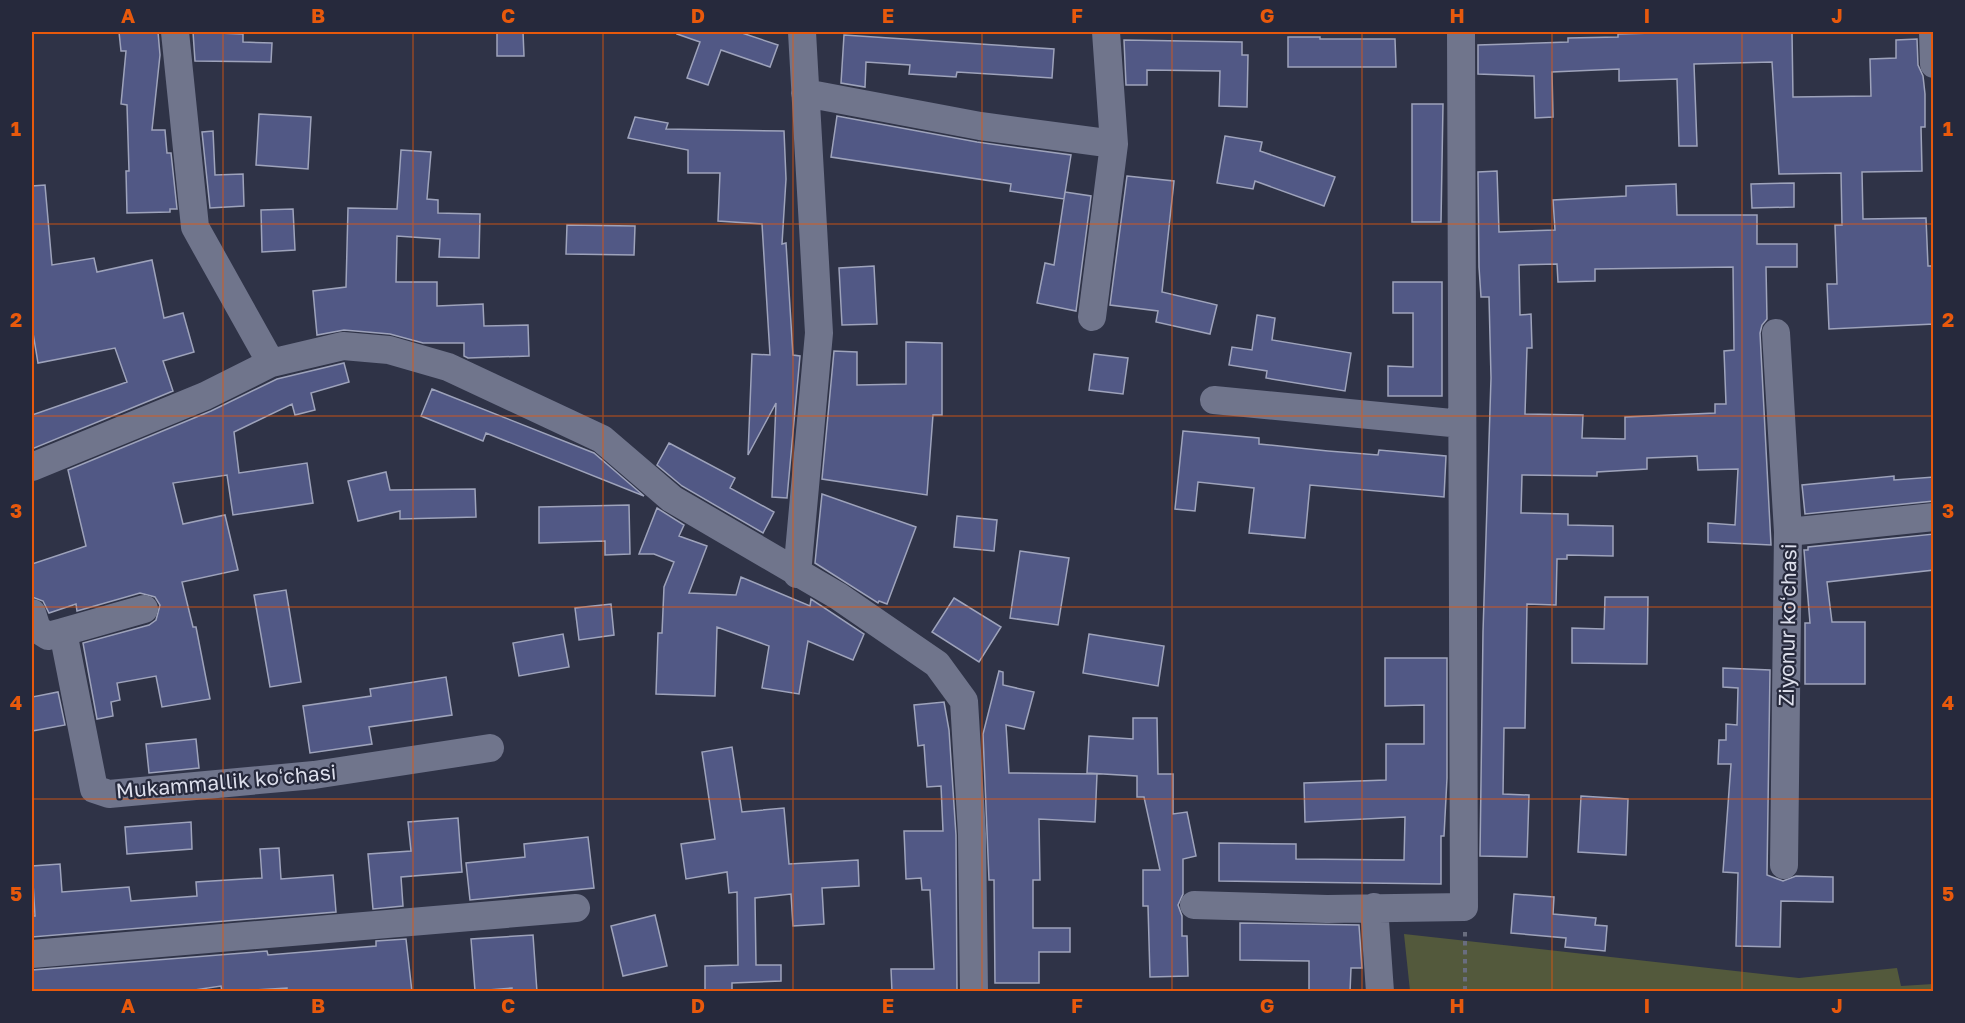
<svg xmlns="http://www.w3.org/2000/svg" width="1965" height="1023" viewBox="0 0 1965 1023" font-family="'Golos Text',sans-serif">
	<rect width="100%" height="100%" fill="#2f3347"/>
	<!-- green -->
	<path fill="#53593c" d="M1404 934 1799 978 1897 968 1901 986 1933 984V991H1410Z"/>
	<!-- building -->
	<path fill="#515885" stroke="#9ea3bb" stroke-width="1.5" fill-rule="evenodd" d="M119 32H158L160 55 152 130H165L167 153H171L177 209H170V212L127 213 126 171H129L127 105 121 104 126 51H121Z
		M193 32 243 34V42L272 43 271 62 195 61Z
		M497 32H523L524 56H497Z
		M678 32H739L778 45 770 67 721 50 708 85 687 78 700 42 677 34Z
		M1690 32H1792L1793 97 1871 96 1870 59 1896 58V40L1917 39 1918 65 1923 76 1925 94V127H1921L1922 171 1862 172 1863 219 1926 218 1928 266H1934V324L1829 329 1827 284H1837L1835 225H1842L1841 173 1779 174 1772 62 1694 64 1697 146H1679L1677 79 1619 81V69L1552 72 1553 117 1535 118 1534 76 1478 74V45L1568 42V38L1618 37V34Z
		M844 35 1054 49 1052 78 957 72 956 77 909 74 910 65 866 62 865 87 841 83Z
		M1288 37H1320V39H1395L1396 67H1288Z
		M1124 40 1242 42V55H1248L1247 107 1219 106 1220 71 1147 70V85H1126Z
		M1412 104H1443L1441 222H1412Z
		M259 114 311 117 308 169 256 165Z
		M837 116 977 142 1071 155 1064 199 1010 191 1011 184 831 157Z
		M635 117 668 123 666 129 784 131 786 179 782 244 786 243 793 355 800 356 787 498 772 497 776 403 748 455 752 354 770 355 762 224 718 221 720 173H688V150L628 138Z
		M213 131 215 175 243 174 244 206 210 208 202 132Z
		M1225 136 1262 142 1260 151 1335 177 1324 206 1255 181 1253 189 1217 183Z
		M401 150 431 152 427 199 438 200V213L480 214 479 258 439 257 440 239 397 236 396 282H437V306L483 304 484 326 528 325 529 356 468 358 464 356V343H423L390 334 344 330 317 335 313 291 346 287 348 208 397 209Z
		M1497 171 1499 232 1555 230 1553 200 1626 196V186L1676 184 1677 215H1757V244H1797V267H1766L1767 319 1762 325 1760 333 1771 545 1708 542V523L1735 525 1738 469 1698 470 1697 456 1647 458V469L1597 472V476L1522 475 1521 513 1568 514V525L1613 526V556L1567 555V559H1557L1556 605 1527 604 1525 728H1504L1503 794 1529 795 1527 857 1480 856 1483 632 1491 378 1489 297H1481L1479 267 1478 172ZM1557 264 1558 282 1595 281V269L1733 267 1734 350 1724 351 1726 404H1715V413L1625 417V439L1582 438 1583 415 1525 414 1527 348H1532L1531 314 1520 315 1519 265Z
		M1127 176 1174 181 1162 292 1217 305 1210 334 1156 322 1158 311 1110 305Z
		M1794 183V207L1752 208 1751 184Z
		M45 185 52 265 94 258 97 272 152 260 164 318 183 313 194 352 163 361 173 391 32 449V415L127 382 115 348 38 363 32 327V186Z
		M1065 192 1091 196 1076 311 1037 303 1045 263 1054 265Z
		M293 209 295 250 262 252 261 210Z
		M567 225 635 226 634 255 566 254Z
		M874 266 877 324 842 325 839 268Z
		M1393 282H1442V396H1388V366L1413 367V313H1393Z
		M1257 315 1275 318 1272 340 1351 353 1345 391 1266 378 1267 371 1229 365 1232 347 1252 350Z
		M906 342 942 343V415H933L927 495 822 479 834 351 857 352V385L906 384Z
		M1094 354 1128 358 1123 394 1089 390Z
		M344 363 349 382 311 393 315 410 295 415 292 404 234 432 239 473 307 463 313 503 233 515 227 475 173 483 183 524 225 515 238 570 182 582 193 627H196L210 699 162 707 156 676 117 683 120 700 111 702 113 716 97 719 83 643 149 625 156 620 160 605 155 597 140 593 77 611 76 604 49 613 43 601 32 597V564L86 546 68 470 211 411 277 379Z
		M432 389 594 453 644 496 486 433 483 441 421 416Z
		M1183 431 1259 438V444L1328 451 1378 455 1379 450 1446 456 1444 497 1310 485 1305 538 1249 533 1254 488 1198 482 1195 511 1175 509Z
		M669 443 735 478 730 488 774 512 763 533 682 486 657 465Z
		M386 472 390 490 475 489 476 517 400 519V511L358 521 348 481Z
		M1894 476V480L1934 477V501L1805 514 1802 485Z
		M822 494 916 527 887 604 879 601 878 603 815 563Z
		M629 505 630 554 605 555V541L539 543V507Z
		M657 508 684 525 679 536 707 546 689 593 736 595 741 577 810 606 811 599 864 634 853 660 808 641 799 694 762 688 769 646 717 627 715 696 656 694 658 633H662L664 587 674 562 654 554H639Z
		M957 516 997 520 994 551 954 547Z
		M1934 534V570L1827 582 1832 622H1865V684H1805V623H1810L1804 550H1808V547Z
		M1020 551 1069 558 1058 625 1010 618Z
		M286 590 301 682 270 687 254 595Z
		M1605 597H1648L1647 664 1572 663V628L1604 629Z
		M954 598 1001 627 979 662 932 632Z
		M611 604 614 635 579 640 575 608Z
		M563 634 569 667 519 676 513 643Z
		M1089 634 1164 646 1158 686 1083 673Z
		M1385 658H1447V778L1444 836H1441V884L1219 881V843L1296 844V859L1404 860 1405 817 1305 822 1304 783 1386 780V744H1424V705L1385 706Z
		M1723 668 1770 670 1767 875 1783 881 1796 876 1833 877V902L1781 901 1780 947 1736 946 1738 873 1723 872 1731 764H1718L1719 740H1726V724L1737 725 1738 688 1723 687Z
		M999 671 1003 672V685L1034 692 1024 729 1006 725 1009 773 1097 774 1095 822 1039 819 1040 880H1033V928H1070V952H1039V983H995L994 880H989L983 734Z
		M446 677 452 715 369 727 372 744 310 753 303 706 371 696 370 689Z
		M58 692 65 725 32 731V697Z
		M944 702 949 730 956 835 957 992H892L891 969H934L930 890H922L921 878 906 879 904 831H943L941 786 927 787 924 745 918 746 914 705Z
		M1133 718H1157L1158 774H1173V814L1187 812 1196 856 1183 859V894L1178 905 1182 916V936H1187L1188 976 1150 977 1148 906H1143V870H1160L1144 797H1137V776L1087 773 1089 736 1133 739Z
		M196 739 199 768 149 773 146 744Z
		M732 747 742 812 784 808 789 864 858 860 859 886 822 888 824 924 793 926 791 894 755 898 756 965H781V981L732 983V992H705V966L738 965 737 892 729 893 727 872 686 879 681 844 715 839 702 752Z
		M1581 796 1628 799 1626 855 1578 852Z
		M458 818 462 872 401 877 403 906 373 909 368 854 411 851 408 822Z
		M191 822 192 849 127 854 125 827Z
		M588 837 594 888 470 900 466 863 525 857 524 844Z
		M279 848 281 879 333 875 336 912 32 937V916H35L32 866 60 864 62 892 129 887 131 901 197 896 196 882 262 878 260 849Z
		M1514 894 1554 897 1553 914 1596 918 1595 925 1607 926 1605 951 1565 947 1566 938 1511 933Z
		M655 915 667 966 623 976 611 926Z
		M1240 923 1359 925 1362 968H1351L1350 992H1309V961L1240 960Z
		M533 935 537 992H512V988L475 991 471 939Z
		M406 939 412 992H287V988L222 992 221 986 181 992H32V970L267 951 268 955 376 946V941Z"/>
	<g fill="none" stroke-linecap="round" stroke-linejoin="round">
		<!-- path -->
		<path stroke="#696d7e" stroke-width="4" stroke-dasharray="4.5 4.5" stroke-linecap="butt" d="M1465 932V992"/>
		<!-- minor -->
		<path stroke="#70758c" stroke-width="28" d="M175 32 195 227 271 363
			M1933 32 1934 64
			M805 93 980 126 1114 144
			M1092 317 1114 144 1106 32
			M1776 333 1788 532
			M1214 400 1462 424
			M32 467 205 396 271 363 343 346 389 350 448 367 602 439 672 499 838 596 937 664 964 701 972 834 974 992
			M797 574 819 333 802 32
			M32 613 37 629 48 636 63 632 94 789 109 794 314 775 490 748
			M63 632 144 609
			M1784 865 1788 532 1934 517
			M1194 905 1327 909 1464 907 1461 32
			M1374 907 1380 992
			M32 954 576 908"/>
	</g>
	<!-- grid -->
	<path fill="none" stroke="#e8590c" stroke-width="1.5" stroke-opacity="0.55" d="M223 32V992M413 32V992M603 32V992M793 32V992M982 32V992M1172 32V992M1362 32V992M1552 32V992M1742 32V992M32 224H1934M32 416H1934M32 607H1934M32 799H1934"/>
	<g text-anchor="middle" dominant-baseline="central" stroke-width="4.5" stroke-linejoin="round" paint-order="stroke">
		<!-- street labels -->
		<g font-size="21" fill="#dddfec" stroke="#26293c">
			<text transform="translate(1787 625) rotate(-89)">Ziyonur koʻchasi</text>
			<text transform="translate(226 781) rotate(-5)">Mukammallik koʻchasi</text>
		</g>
	</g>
	<!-- border -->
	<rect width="1965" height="1023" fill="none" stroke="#26293c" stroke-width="66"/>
	<rect x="33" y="33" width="1899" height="957" fill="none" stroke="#e8590c" stroke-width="2"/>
	<g font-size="20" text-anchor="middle" font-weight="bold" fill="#e8590c">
		<text x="128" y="23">A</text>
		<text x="318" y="23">B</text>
		<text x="508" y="23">C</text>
		<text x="698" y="23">D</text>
		<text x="888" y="23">E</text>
		<text x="1077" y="23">F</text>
		<text x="1267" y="23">G</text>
		<text x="1457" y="23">H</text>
		<text x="1647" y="23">I</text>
		<text x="1837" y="23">J</text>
		<text x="16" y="136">1</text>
		<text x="1948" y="136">1</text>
		<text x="16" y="327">2</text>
		<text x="1948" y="327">2</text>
		<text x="16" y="518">3</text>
		<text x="1948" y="518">3</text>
		<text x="16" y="710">4</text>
		<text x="1948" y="710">4</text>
		<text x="16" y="901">5</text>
		<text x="1948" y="901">5</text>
		<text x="128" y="1013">A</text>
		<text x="318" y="1013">B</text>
		<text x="508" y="1013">C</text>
		<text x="698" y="1013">D</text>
		<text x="888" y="1013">E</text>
		<text x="1077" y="1013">F</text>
		<text x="1267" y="1013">G</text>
		<text x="1457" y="1013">H</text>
		<text x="1647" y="1013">I</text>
		<text x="1837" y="1013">J</text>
	</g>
</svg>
